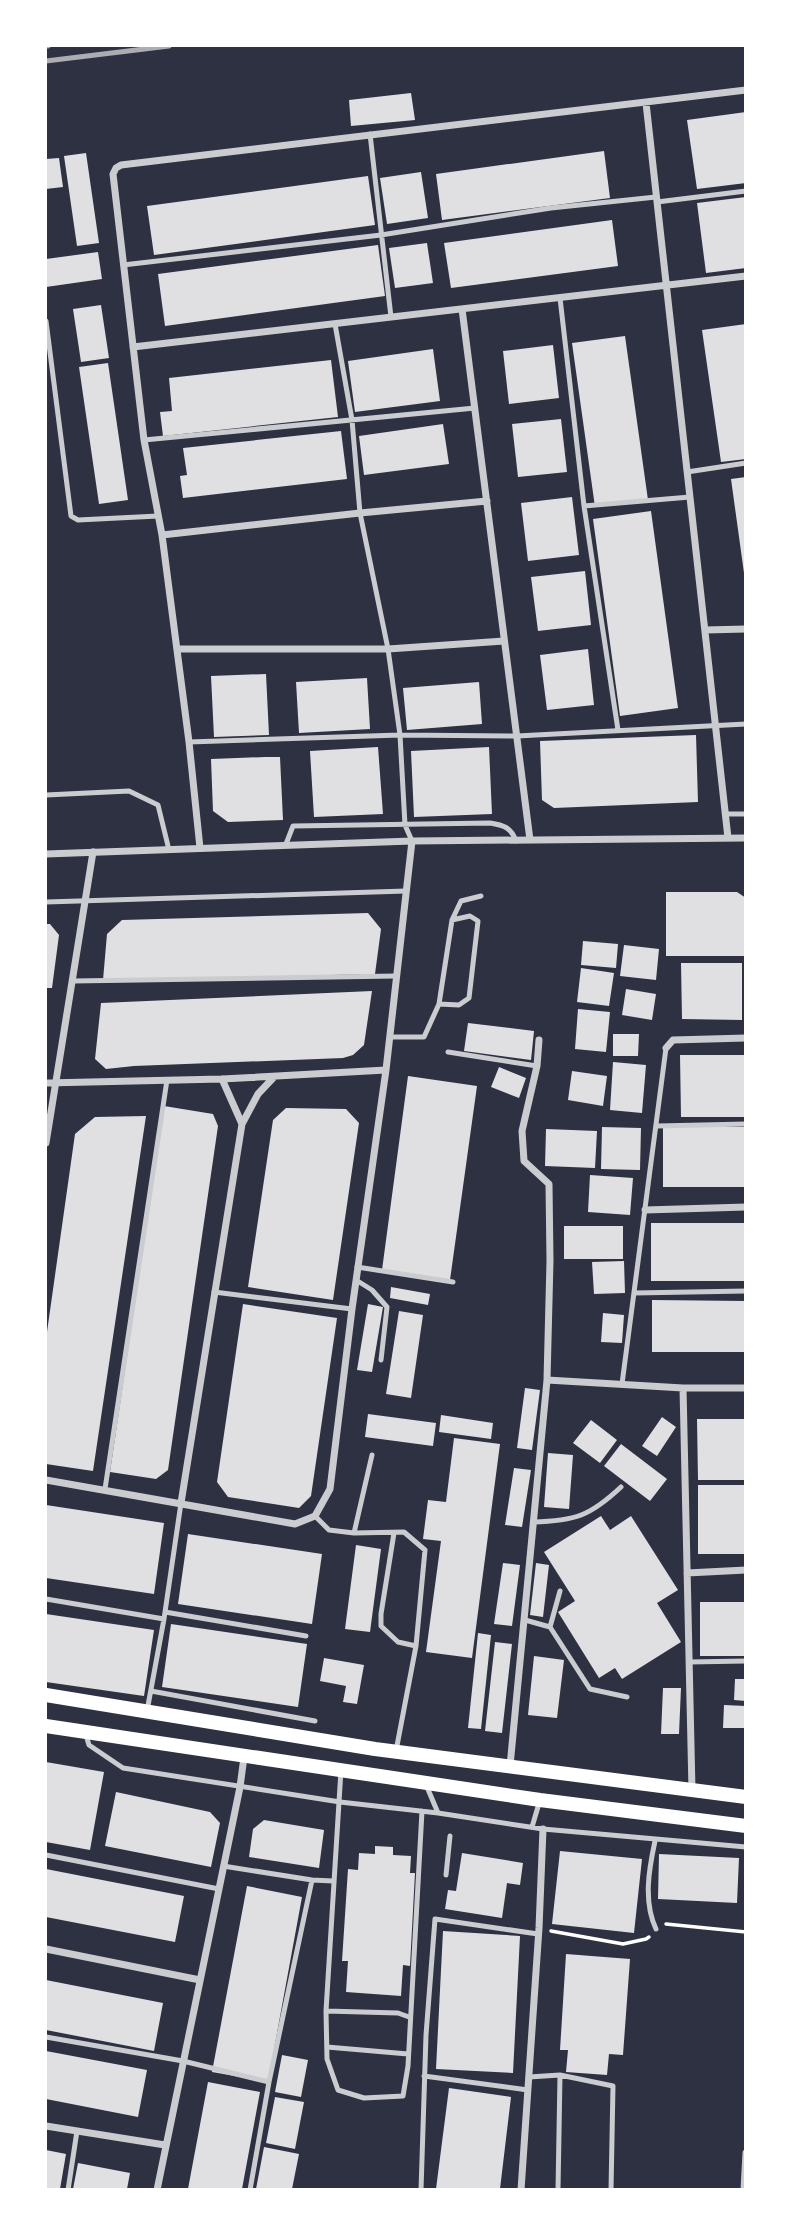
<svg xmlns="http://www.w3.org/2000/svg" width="791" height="2235" viewBox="0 0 791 2235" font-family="Ubuntu,sans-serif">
	<rect width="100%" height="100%" fill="#2d3142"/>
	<!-- building -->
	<path fill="#e0e0e3" d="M411 93 415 120 351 126 349 100Z
		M746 112V183L697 189 687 120Z
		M604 151 610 198 442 220 436 174Z
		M86 153 99 243 77 246 64 156Z
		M59 158 63 187 46 189V159Z
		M421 172 428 218 387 224 380 178Z
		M368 176 375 225 154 255 147 206Z
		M746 197V268L706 273 697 203Z
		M612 220 618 266 451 288 444 243Z
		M427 243 433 283 395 288 389 248Z
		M378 245 385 296 165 326 158 274Z
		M98 252 102 279 46 287V259Z
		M101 305 109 358 81 362 73 309Z
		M746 324V459L721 462 702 330Z
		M625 336 648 500 595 507 572 343Z
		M553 345 559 398 509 404 503 351Z
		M433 349 440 401 355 412 348 361Z
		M331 360 338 417 163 436 160 412 172 411 169 378Z
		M108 363 128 500 99 504 79 367Z
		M561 419 567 472 518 477 512 424Z
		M443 424 449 464 364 475 359 436Z
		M341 431 347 479 183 498 180 476 187 475 183 448Z
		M746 477V572L744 573 731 479Z
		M572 497 579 555 528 561 521 503Z
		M651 511 678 708 620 716 593 519Z
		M585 571 591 625 538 631 531 577Z
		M588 649 594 705 547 710 540 655Z
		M266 674 269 735 214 737 211 676Z
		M367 678 370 729 299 733 296 682Z
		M479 682 482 724 407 730 403 688Z
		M696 735 698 802 554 808 542 800 540 741Z
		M378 747 383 814 314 817 310 751Z
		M489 747 492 814 414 817 411 751Z
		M265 757H280L283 820 228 822 213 811 211 759Z
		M666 892H737L746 898V956H666Z
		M368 913 381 929 375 974 103 980 107 934 122 920Z
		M46 924H50L59 935 52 988H46Z
		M583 941 618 944 616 968 581 965Z
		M624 945 659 949 656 980 620 976Z
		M681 963H742V1020L682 1019Z
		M581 968 614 973 609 1006 577 1002Z
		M626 989 656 994 652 1020 622 1015Z
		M372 991 364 1045 353 1055 343 1058 134 1066 106 1069 95 1059 101 1003Z
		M578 1009 610 1012 606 1052 575 1049Z
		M468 1023 534 1031 531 1060 464 1051Z
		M613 1034H639L638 1056H613Z
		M680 1055H746V1117H681Z
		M613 1062 646 1065 642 1113 610 1110Z
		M499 1067 526 1078 519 1098 491 1087Z
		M572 1071 607 1076 603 1106 568 1100Z
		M408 1076 477 1086 450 1280 382 1270Z
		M164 1106 213 1114 218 1126 168 1470 156 1479 110 1472Z
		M286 1108 346 1109 359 1123 333 1300 248 1287 273 1120Z
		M146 1116 93 1471 46 1464V1339L75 1134 95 1117Z
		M602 1127 641 1128 640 1170 601 1169Z
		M663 1127H746V1187H663Z
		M546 1129 597 1131 595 1168 545 1166Z
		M590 1175 633 1178 630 1215 588 1212Z
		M651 1223H746V1281H651Z
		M564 1226H623V1259H564Z
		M624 1261 625 1293 594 1294 592 1262Z
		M391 1287 430 1294 428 1305 390 1298Z
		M652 1300 746 1301V1352H652Z
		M243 1304 337 1318 311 1496 299 1508 228 1497 217 1482Z
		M368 1304 383 1307 372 1372 357 1370Z
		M399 1311 423 1315 411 1398 386 1394Z
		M603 1313 624 1315 622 1343 601 1342Z
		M525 1388 540 1390 532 1450 517 1448Z
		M368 1414 436 1423 433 1446 365 1437Z
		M441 1415 493 1423 491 1439 439 1432Z
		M662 1417 676 1427 657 1456 642 1446Z
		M697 1419H746V1480H698Z
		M591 1420 617 1440 600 1463 573 1443Z
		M454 1438 500 1444 472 1658 426 1652 441 1541 423 1539 428 1500 446 1502Z
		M621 1444 667 1479 650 1501 604 1466Z
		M548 1453 573 1455 569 1509 544 1507Z
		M514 1468 531 1470 522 1527 505 1525Z
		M698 1485H746V1554H698Z
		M46 1505 164 1523 154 1594 46 1578Z
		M601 1516 610 1530 631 1516 678 1590 657 1603 681 1642 622 1679 615 1668 599 1678 558 1612 575 1601 544 1552Z
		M188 1534 322 1554 312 1624 178 1604Z
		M356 1545 381 1549 370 1632 345 1629Z
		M503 1563 520 1565 512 1626 494 1624Z
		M536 1563 549 1565 543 1617 530 1615Z
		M700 1602H746V1656H700Z
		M46 1614 154 1630 144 1696 46 1682Z
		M171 1624 307 1644 298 1707 162 1687Z
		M478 1633 491 1635 481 1729 468 1728Z
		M495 1642 512 1644 502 1733 485 1731Z
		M534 1656 564 1660 557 1718 528 1715Z
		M324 1658 364 1665 357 1704 343 1702 346 1686 320 1681Z
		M735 1679H746V1701L734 1700Z
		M663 1688H681L679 1734H661Z
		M724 1705 746 1706V1728H723Z
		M46 1762 104 1772 90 1850 46 1842Z
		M116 1792 210 1812 220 1823 211 1867 105 1846Z
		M264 1820 324 1830 319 1868 249 1857 253 1829Z
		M375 1846 393 1847V1855L411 1856 410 1873H415L410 1966 403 1965 401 1996 346 1992 348 1961H342L348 1869 358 1870 359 1853 375 1854Z
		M560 1851 642 1859 634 1933 552 1924Z
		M462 1853 523 1863 520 1885 507 1883 502 1918 445 1909 448 1890 456 1891Z
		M659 1854 739 1858 737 1903 658 1899Z
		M46 1869 184 1896 175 1942 46 1917Z
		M247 1886 302 1897 268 2082 212 2072Z
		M443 1931 520 1936 513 2073 436 2069Z
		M566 1954 630 1959 623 2055 609 2054 607 2075 566 2072 568 2050H560Z
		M46 1980 163 2003 154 2051 46 2030Z
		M46 2051 147 2070 138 2117 46 2099Z
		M282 2055 308 2060 301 2097 275 2092Z
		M208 2082 260 2092 242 2189H188Z
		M449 2088 511 2097 500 2189H436Z
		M275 2097 304 2102 295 2149 266 2143Z
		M264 2147 299 2154 292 2189H256Z
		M46 2150 66 2154 60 2189H46Z
		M78 2163 130 2173 127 2189H73Z"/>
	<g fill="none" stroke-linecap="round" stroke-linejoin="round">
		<!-- path -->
		<path stroke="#fff" stroke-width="3.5" d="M666 1924 746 1932
			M551 1931 623 1944 646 1939 649 1937"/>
		<!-- service -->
		<path stroke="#caccd0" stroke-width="5" d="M370 134 391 317
			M657 202 746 191
			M123 265 381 235 551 208 656 197
			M560 298 584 506 618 730
			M46 321 71 516 78 520 158 516
			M335 324 352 420 360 513 388 649 400 735 405 825 412 841
			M144 440 475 408
			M687 472 746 463
			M584 506 690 497
			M189 742 400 735 517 736 746 724
			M46 795 129 791 158 805 169 850
			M726 814H746
			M286 844 293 826 490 823C503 825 511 827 516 841
			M46 902 406 891
			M73 981 396 976
			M439 1004 459 1005 469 998 478 921 470 916 452 920
			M390 1037H424L439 1004 452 920 461 901 481 896
			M448 1052 537 1066
			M657 1126 746 1124
			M357 1267 453 1282
			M356 1280 372 1290 387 1307 381 1360
			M214 1292 352 1309
			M634 1293 746 1291
			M622 1384 666 1048
			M105 1489 167 1080
			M315 1516 329 1530 354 1533 404 1532 425 1550 416 1646 396 1751
			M533 1522C575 1521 590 1516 621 1487
			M354 1533 372 1455
			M394 1533 381 1614V1626L398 1642 416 1646
			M46 1599 164 1619
			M165 1612 306 1636
			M525 1620 550 1627 590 1689 627 1697
			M550 1627 560 1591
			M689 1662 746 1661
			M151 1691 315 1721
			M147 1711 164 1619 181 1503
			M86 1735 89 1745 123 1768 340 1802 438 1813 543 1829 746 1847
			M341 1770 326 2011 327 2059 338 2090 364 2098 403 2096 408 2066 422 1811
			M427 1787 438 1813
			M532 1827 540 1800
			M655 1841C649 1869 643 1901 656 1929
			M46 1855 219 1889
			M223 1866 312 1880 333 1881
			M446 1875 450 1836
			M326 2011 398 2013 409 2017
			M46 2037 183 2061 269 2082
			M327 2047 408 2054
			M424 2076 528 2090
			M529 2077 560 2075 613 2086 611 2190
			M68 2190 77 2131
			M250 2190 269 2082 312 1880
			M421 2190 426 2035 435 1919 538 1934
			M558 2190 560 2075"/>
		<!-- minor -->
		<path stroke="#caccd0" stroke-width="7" d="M646 103 728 838
			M462 309 530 840
			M133 347 746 276
			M162 535 360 513 487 501
			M705 630 746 629
			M177 649H388L504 641
			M200 848 189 742 162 535 144 440 113 174 116 168 121 165 746 90
			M46 854 412 841 746 838
			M666 1048 673 1040 746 1038
			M46 1083 222 1079 386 1070
			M242 1124 258 1094 274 1077
			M46 1143 93 852
			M645 1210 746 1207
			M547 1380 683 1388H746
			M683 1388 692 1790
			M46 1480 295 1524 315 1516 330 1489 352 1309 386 1070 412 841
			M181 1503 242 1124 222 1079
			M687 1573 746 1570
			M510 1766 547 1380 550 1261 549 1184 524 1161 522 1131 537 1066 539 1040
			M46 1949 200 1980
			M46 2126 165 2145
			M157 2190 240 1787 244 1757
			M521 2190 539 1928 543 1829
			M744 2190 746 2153"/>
		<!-- secondary -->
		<path stroke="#fff" stroke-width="14" d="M46 1695 375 1749 746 1797
			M46 1726 540 1800 746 1826"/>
		<!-- rail -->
		<path stroke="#abadb3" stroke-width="5" d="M46 46H48
			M46 61 169 46"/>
	</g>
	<!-- border -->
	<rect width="791" height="2235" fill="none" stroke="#ffffff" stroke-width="94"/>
</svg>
